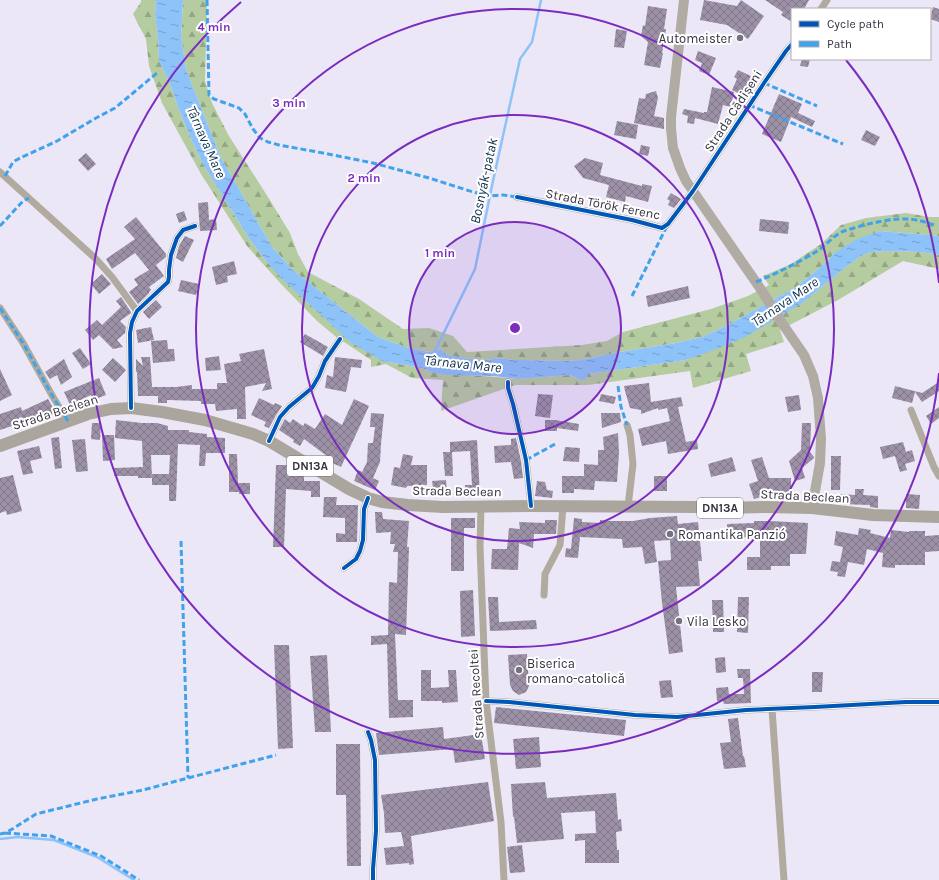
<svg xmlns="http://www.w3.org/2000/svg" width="939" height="880" viewBox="0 0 939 880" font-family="Karla,sans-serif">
	<defs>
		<pattern id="forest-firs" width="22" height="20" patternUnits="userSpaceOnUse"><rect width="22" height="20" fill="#b5cca1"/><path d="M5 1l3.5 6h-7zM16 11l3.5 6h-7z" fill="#94a685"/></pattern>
		<pattern id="water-ripples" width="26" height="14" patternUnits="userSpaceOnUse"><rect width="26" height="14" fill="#8ec3f9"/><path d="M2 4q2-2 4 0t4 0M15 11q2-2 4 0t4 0" fill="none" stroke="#759fcb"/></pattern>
		<pattern id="building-cross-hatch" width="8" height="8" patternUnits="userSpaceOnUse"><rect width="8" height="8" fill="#9c91a7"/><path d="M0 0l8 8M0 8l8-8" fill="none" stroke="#807789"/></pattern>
	</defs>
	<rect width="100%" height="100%" fill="#ece7f7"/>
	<!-- forest -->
	<path fill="url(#forest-firs)" d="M141 0H156L155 15 158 38 159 61 170 83 179 110 192 141 204 166 250 240 267 262 382 361 422 368 431 372 518 379 570 375 579 379 589 374 686 360 804 302 842 270 861 256 871 252 885 251 921 252 939 255V269L903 261 838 300 780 330 784 342 746 354 751 371 693 388 690 371 588 385H515L441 411 443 380 412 378 386 364 371 367V360L335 336 317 321 281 284 247 246 201 174 162 103 149 66 146 39 133 14 141 2Z
		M183 0H207L205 81 212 103 229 136 268 197 290 233 298 254 308 272 359 299 403 329 429 328 453 336 467 352 582 345 607 341 623 332 711 309 748 296 769 285 763 276 791 264 821 244 841 225 866 218 906 213 930 217H939V236L880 231 834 253 827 262 796 287 726 326 702 337 676 343 620 352 581 360 564 361 524 360H514L500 358 486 360 469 359 447 355 441 349 429 352 408 348 378 337 293 270 272 247 220 156 186 69 181 36Z"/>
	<!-- water -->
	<path fill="url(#water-ripples)" d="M156 0H183L181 36 186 69 220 156 272 247 293 270 378 337 408 348 429 352 441 349 447 355 469 359 486 360 500 358 514 360H524L564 361 581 360 620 352 676 343 702 337 726 326 796 287 827 262 834 253 857 239 880 231 939 236V255L921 252 885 251 871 252 861 256 842 270 804 302 745 337 719 348 686 360 589 374 585 380 579 379 570 375 518 379 495 376 448 375 431 372 422 368 382 361 350 342 282 279 267 262 250 240 204 166 192 141 179 110 170 83 159 61 158 38 155 15Z"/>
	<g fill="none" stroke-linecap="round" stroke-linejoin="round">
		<!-- stream -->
		<path stroke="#8ec3f9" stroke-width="2.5" d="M434 353 475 269 493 181 520 59 532 42 541 0
			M0 839 17 837 54 840 97 857 134 880"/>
	</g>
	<!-- building -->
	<path fill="url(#building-cross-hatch)" d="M704 0 737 6 741 0 764 16 748 39 727 25 700 20Z
		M765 0H809L804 9H792V22L781 15 783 12Z
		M648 6 667 9 664 29H666L662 53H663L660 68 644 65 648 42 641 36 643 25 645 26Z
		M933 7 939 9V22L930 19Z
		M616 29 627 31 624 48 614 47Z
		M698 51 716 58 709 75 699 71 702 63 695 60Z
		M802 59H810L808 67 800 66Z
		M738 70 757 79 753 87 751 86 746 97 732 90 737 79 734 77Z
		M712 87 734 92 731 107 723 105 718 124 695 118 694 124 687 123 688 116 682 114 684 109 704 113V112H707Z
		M656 91 658 98 654 116 664 118V129L634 123 639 98 645 99 646 94Z
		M779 94 802 104 798 113 815 121 812 127 791 117 781 142 762 134Z
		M617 121 638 125 636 139 614 135Z
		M866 130 880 137 875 146 861 140Z
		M641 145 650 147 648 156 639 154Z
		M86 153 96 164 88 171 78 160Z
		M585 158 603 163 600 175 642 186V184L652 186 648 202 626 196 625 202 606 197 609 185 583 178 574 166Z
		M671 193 681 199 674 208 668 205 670 201 667 199Z
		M208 202 209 220 216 219 217 230 200 231 198 203Z
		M184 211 187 220 179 223 176 214Z
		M136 217 166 254V257L156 265 164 276 149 287 151 290 149 292V293L138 304 129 292 138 285 134 279 149 270 135 253 112 269 106 259 135 239 124 227Z
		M760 219 789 222 788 234 759 231Z
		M185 236 194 240 183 262 176 258 179 246Z
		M234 261 237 274 227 276 228 282 216 285 212 267Z
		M102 274 111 284 99 294 91 284Z
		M181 280 199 284 196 295 178 291Z
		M688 286 690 298 648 307 646 296Z
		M121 297 131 312V313L120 321 126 327 125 333 117 340 123 347 113 349 99 335 93 340 85 330 97 320 102 325 121 307 116 301Z
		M156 300 162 307 149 319 143 312Z
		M151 327 154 340 138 343 136 330Z
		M305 334 328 347 323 356 300 342Z
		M167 340 168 349H174L175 361 153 363 151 341Z
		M80 348 91 364 83 369 72 353Z
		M264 349 272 389 262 391 266 383 245 387 246 419H237V409L216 411 215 404H201V401L167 400V403H158V396H138L137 372H136V359L143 366 141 357H150L152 387H176L192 385V389H217V383H227L224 364 241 361 239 354Z
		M219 356 221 370 206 371 205 358Z
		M335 357 362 360 361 368 351 367 346 392 325 388 327 375 333 377Z
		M113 358 125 369 126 370 115 382 102 370Z
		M64 359 72 377 61 385 57 375 50 379 45 372Z
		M0 369 12 395 0 401Z
		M99 378 106 395 93 400 91 395 70 405 64 392Z
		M939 382V391L922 402 915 392 912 403 892 398 895 386 922 393Z
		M649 383 651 402 681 397 683 406 678 407 686 442 697 440 698 449 668 454 666 441 642 446 638 429 670 421 667 408 658 410V408L641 414V410L630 408 625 391 624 386Z
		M538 394 553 395 550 418 535 416Z
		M601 394 616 397 614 404 599 401Z
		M799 395 801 410 788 412 785 397Z
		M259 398 274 405 275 403 282 406 276 415 269 428 264 426 266 422 251 415Z
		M48 399 56 413 48 416 46 412 27 421 0 430V414L21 407 22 411Z
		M354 399 369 406 341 467 326 460 327 456 304 439 300 446 293 442 294 440 279 430 285 419 290 423 293 419 303 426 305 423 315 429 325 414 342 425Z
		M939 407V418L931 424 926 416Z
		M371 413 384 414 381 444 380 462 373 478 379 481 375 490 354 481 358 470 362 472 367 462 368 443H373L375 427H370Z
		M601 413H620L621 422 602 428Z
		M116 420 142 423H157L168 426V430H189V432L207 434V437L225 438V453H206L205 466H199L200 445 178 444 176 501H169V485H152V474H169L170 455H151L152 478H138V476H114V468L143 467 142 441 115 438Z
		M545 420H555L579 424 578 431 557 428V431H545Z
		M92 423H101L100 440 91 439Z
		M802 423H811L810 452 814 457V458L802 468 805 478 795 481 789 461 801 450Z
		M618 433 619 453 617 482 595 481 594 490 574 489V493H562V476H584V464L598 465V450H604L603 437Z
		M102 435H114L115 460 103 461Z
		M59 437 62 468 55 469 51 438Z
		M516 438 521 461 523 478 514 479 511 462 495 463 494 446 511 445V439Z
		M85 439 88 471 76 472 72 440Z
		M477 440 480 496 466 497 465 485H472L470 451 452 452 453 476H445L443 452H450V442Z
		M903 442 906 452 912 450 915 461 905 464 907 470 900 472 895 456 883 459 880 447Z
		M39 446 42 458 30 461 33 473 23 475 17 451Z
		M565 447 580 448 579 462 563 461Z
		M229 454H237L238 483H250V494H239V492H229Z
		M403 454 413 456 411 465H427V485L407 486 406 488 391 485 394 467 400 468Z
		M831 456H841L840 490H831Z
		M732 457 736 471 711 477 708 464Z
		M762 457 769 478H791V496L768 495 754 499 749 484 758 481 751 460Z
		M276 465H287L286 471 304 473V481H320V497H311V491L286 489 284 547H273Z
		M13 475 22 511 7 515 6 511 0 513V478Z
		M654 476H667V491H654Z
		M446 480 447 492 434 494 432 481Z
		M537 481 545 482 547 490 553 491 552 498 535 496Z
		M855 489H864L863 495 878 496V508L870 507V505L839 504V494L855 495Z
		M906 494 920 495 919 509 906 508Z
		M324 497H337L336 505H358L357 542H336V533L345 534V518L323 517Z
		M375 512H382L383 519 409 521 407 547H409L406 635 395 634 398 700H413V717L389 718 387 644 371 645V636L388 635 389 582 397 583 398 552H393L395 544H390L391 532 376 533Z
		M677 516 678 524 698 522 702 561H698L700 586 676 587 683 652 669 654 662 603 658 561 671 560 670 540 654 541 657 562 645 564 642 547 623 548 622 539 580 537 578 558 565 557 566 548 571 549 574 518 582 519V522L600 523V520L611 521H633L650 518Z
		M451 518H475V528H464V571H451Z
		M545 520H557L556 534H534L533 548 519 543 518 570 491 569 492 549H507L509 528 520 529 519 522 545 523Z
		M754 521H770L808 523 806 554H790V566H771V570H747V557H760V539H754V537L727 538V524L754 523Z
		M859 528 871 530 870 533 890 538 891 530 909 532V531H925V536L939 535V551L925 552V565H895V568L882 567 883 553 867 549 864 565 848 562 845 577 837 576 838 572 830 571 832 561 840 562 843 547 834 545 836 531 858 535Z
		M473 590 475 636 461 637 460 591Z
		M488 597H498L499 622 536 620 537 629 490 631Z
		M738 597H749L748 633 737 632Z
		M712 600H723L724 632H713Z
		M274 645H289L293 748 278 749Z
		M527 654 529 686 526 692 519 695 513 691 510 685 508 655Z
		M327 655 331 732H315L310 656Z
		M725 657 726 672 716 673 715 658Z
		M737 669H750L751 703 724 704 723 701H717L716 688 728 687 729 694H744L743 678H738Z
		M421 670H431V688L449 687 448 670H456L458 702 442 703V701H421Z
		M812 672H823L822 692H812Z
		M671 680 673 697 661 698 659 681Z
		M496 707 626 720 624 736 494 723Z
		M738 718 743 756H744L746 767 724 769 720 743 731 742 728 719Z
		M443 727 444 739 481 734 485 759 455 763 453 749 379 755 376 733Z
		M539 737 541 767 516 769 513 739Z
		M336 744H360L361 866H347L346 795H336Z
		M488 782 494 821 411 836 414 864 409 865V863L386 865 384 848 404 846 401 832 385 833 384 813 381 795Z
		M545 782 547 798 616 793 618 820 621 819 622 831 616 832 617 850H619V863H585V840L575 841V834L596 833 595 811 561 813 564 839 517 843 514 817H513L511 784Z
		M522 845 525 872 510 873 507 847Z"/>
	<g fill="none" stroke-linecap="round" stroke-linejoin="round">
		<!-- minor -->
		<path stroke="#b1ab9f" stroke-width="7" d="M821 9 827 0
			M0 172 96 259 112 277 137 311
			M517 197 632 220 662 228 668 224 693 191 764 83 786 51 792 44
			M0 308 23 343 53 397 68 421
			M508 382V388L513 404 526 460 531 506
			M131 408 130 333 132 322 137 311 168 282 169 277V270L171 255 177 238 183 230 195 226
			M911 410 934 467 939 476
			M627 425 630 435 633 464 628 506
			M269 441 280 417 289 407 312 388 319 376 325 361 340 339
			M481 506 480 546 486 701 501 822 504 880
			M344 568 356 559 360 551 363 540 364 509 368 498
			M544 595 545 574 560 545 563 506
			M486 701 509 702 635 715 677 717 746 710 815 707 906 702H939
			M772 709 784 880
			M368 732 371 740 375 760 376 831 373 869V880"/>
		<!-- secondary -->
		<path stroke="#b0aba3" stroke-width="10" d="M684 0 671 117V129L673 148 680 168 686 181 693 191 762 291 782 323 804 355 813 376 818 398 821 439 820 463 812 508"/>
		<!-- primary -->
		<path stroke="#aba69d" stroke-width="12" d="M0 446 88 414 111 409 131 408 162 412 205 420 253 434 269 441 349 489 368 498 382 502 408 505 443 507 531 506 699 507 723 508 765 507 812 508 873 515 939 517"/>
		<!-- quiet -->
		<path stroke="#3fa3ec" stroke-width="3" stroke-dasharray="6 3" stroke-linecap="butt" d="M207 0 209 95 214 99 239 108 245 114 253 129 260 138 268 142 279 145 323 153 373 163 429 178 473 192 490 196 503 195 517 197
			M764 83 817 106
			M749 105 843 144
			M5 176 13 162 20 158 57 141 96 118 115 108 157 73
			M0 226 23 201 29 198
			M756 282C778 273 799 262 819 250 827 244 834 235 844 231 850 229 858 227 864 225 891 219 907 215 934 225
			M632 296 667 226
			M0 308 23 343 53 397 68 421
			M618 386 621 407 627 425
			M526 460 557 443
			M181 541 188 778
			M5 833 51 836 101 856 139 880
			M0 834 5 833 14 828 36 814 97 799 143 790 188 778 276 755"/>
		<defs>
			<path id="cycleway" d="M517 197 632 220 662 228 668 224 693 191 764 83 786 51 792 44
				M508 382V388L513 404 526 460 531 506
				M131 408 130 333 132 322 137 311 168 282 169 277V270L171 255 177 238 183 230 195 226
				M269 441 280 417 289 407 312 388 319 376 325 361 340 339
				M344 568 356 559 360 551 363 540 364 509 368 498
				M486 701 509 702 635 715 677 717 746 710 815 707 906 702H939
				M368 732 371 740 375 760 376 831 373 869V880"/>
		</defs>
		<!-- cycleway casing -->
		<use href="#cycleway" stroke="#fff" stroke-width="6"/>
		<!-- cycleway -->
		<use href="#cycleway" stroke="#0057b8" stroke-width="4"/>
	</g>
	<!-- distance rings -->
	<circle cx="515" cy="328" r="106" fill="#7b2cbf" fill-opacity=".12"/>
	<g fill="none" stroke="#7b2cbf" stroke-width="2">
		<circle cx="515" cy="328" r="106"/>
		<circle cx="515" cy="328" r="213"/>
		<circle cx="515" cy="328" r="319"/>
		<path d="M939 373A426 426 0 1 1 241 2M846 60A426 426 0 0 1 939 283"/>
	</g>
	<!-- markers -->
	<g fill="#767180" stroke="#fff" stroke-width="1.5">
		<circle cx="740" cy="38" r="4"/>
		<circle cx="670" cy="534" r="4"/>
		<circle cx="679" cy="621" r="4"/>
		<circle cx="519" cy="670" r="4"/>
	</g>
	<g text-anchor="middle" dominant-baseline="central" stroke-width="4" stroke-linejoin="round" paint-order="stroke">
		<!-- shield labels -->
		<g fill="#fff" stroke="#727079" stroke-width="1">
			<rect x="287" y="456" width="46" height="20" rx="3"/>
			<rect x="697" y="498" width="46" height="20" rx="3"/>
		</g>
		<g font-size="12" font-weight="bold" fill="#363240">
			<text x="310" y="466">DN13A</text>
			<text x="720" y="508">DN13A</text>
		</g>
		<!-- poi labels -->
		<g font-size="13" fill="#363240" stroke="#fff" text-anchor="start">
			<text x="732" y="38" text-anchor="end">Automeister</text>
			<text x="678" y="534">Romantika Panzió</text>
			<text x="687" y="621">Vila Lesko</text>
			<text x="527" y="663">Biserica<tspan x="527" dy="15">romano-catolică</tspan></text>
		</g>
		<!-- street labels -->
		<g font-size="13" fill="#363240" stroke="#fff">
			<text transform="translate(733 111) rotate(-57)">Strada Cădișeni</text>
			<text transform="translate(603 204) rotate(11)">Strada Török Ferenc</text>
			<text transform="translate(55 412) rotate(-18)">Strada Beclean</text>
			<text transform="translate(457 491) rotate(1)">Strada Beclean</text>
			<text transform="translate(805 496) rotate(3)">Strada Beclean</text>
			<text transform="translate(476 694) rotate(-94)">Strada Recoltei</text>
		</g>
		<!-- water labels -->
		<g font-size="14" font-style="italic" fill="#0d2e4a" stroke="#fff">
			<text transform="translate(206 142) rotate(66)">Târnava Mare</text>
			<text transform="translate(484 181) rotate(-78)">Bosnyák-patak</text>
			<text transform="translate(785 302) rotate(-34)">Târnava Mare</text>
			<text transform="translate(463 364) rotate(6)">Târnava Mare</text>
		</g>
	</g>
	<circle cx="515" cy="328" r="6" fill="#7b2cbf" stroke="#fff" stroke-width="2"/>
	<g font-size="12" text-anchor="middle" font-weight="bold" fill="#7b2cbf" stroke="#fff" stroke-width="4" stroke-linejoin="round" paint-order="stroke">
		<text x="214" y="31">4 min</text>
		<text x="289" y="107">3 min</text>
		<text x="364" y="182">2 min</text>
		<text x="440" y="257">1 min</text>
	</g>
	<!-- legend -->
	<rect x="791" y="8" width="140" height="52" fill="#ffffff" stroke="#afadb3"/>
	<rect x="799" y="21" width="20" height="6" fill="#0057b8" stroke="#afadb3"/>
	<text x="827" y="28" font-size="12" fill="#363240">Cycle path</text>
	<rect x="799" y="41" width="20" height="6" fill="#3fa3ec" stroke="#afadb3"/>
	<text x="827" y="48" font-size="12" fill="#363240">Path</text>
</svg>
